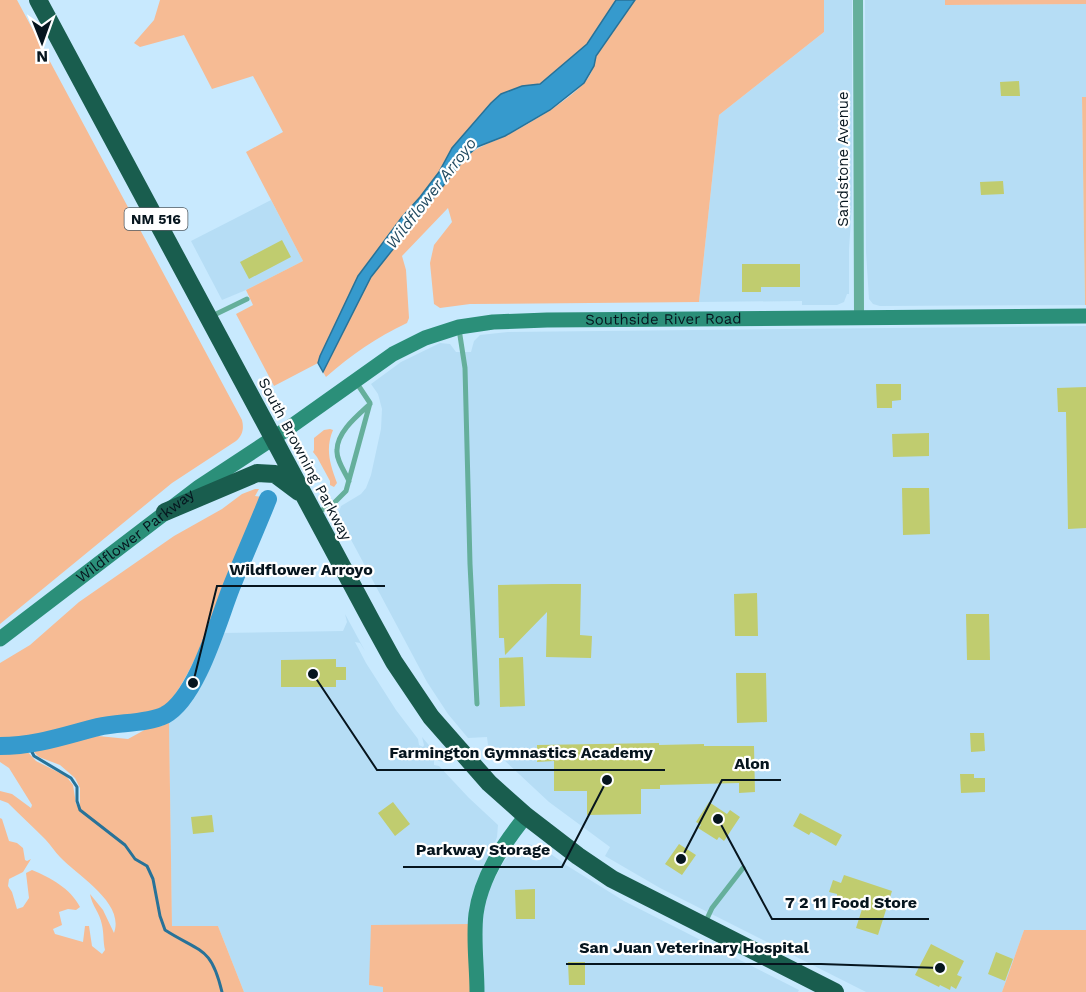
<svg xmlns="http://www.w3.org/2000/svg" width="1086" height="992" viewBox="0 0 1086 992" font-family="'Work Sans',sans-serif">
	<rect width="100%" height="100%" fill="#c8e9fe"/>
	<!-- built -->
	<path fill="#b6ddf5" d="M824 0H852V205L849 249V294H847L844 302 837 305H802V301L699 302 719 115 824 32Z
		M865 0H945L946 5 1086 4V97H1082L1085 305 880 306 873 304 869 299 866 252Z
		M271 200 303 261 246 290 222 300 191 241Z
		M1086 326V930H1024L1002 992H866L660 888 605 856 610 847 549 802 488 745 487 737 468 738 448 714 427 682 340 519 339 512 341 506 361 494 366 488 371 475 381 429 382 409 378 394 371 384 401 362 440 343 450 344 456 352H471L474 341 480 335 508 332Z
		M345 614 365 651 360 643 355 642 366 663 396 710 418 739 419 745 423 747 424 745 422 737 443 762 434 760V765L439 766 469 798 498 825 497 837 476 892 471 924 370 985 383 987V992H244L218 926 172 927 169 722 182 712 199 689 207 675 221 633 343 631 347 622Z
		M529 844 544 849 566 865 624 901 799 990 798 992H482V912L486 895 504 861 519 847Z"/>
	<!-- green -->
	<path fill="#f6bb94" d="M0 0H17L242 420C244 428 243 435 236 441L172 483 0 624Z
		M160 0H616L587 44 540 84 522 86 501 94 491 103 452 148 439 172 420 197 402 217 358 276 320 356 318 363 274 386 236 314 253 305 246 290 303 261 246 152 283 132 253 76 212 89 184 35 140 47 134 43 154 20Z
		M635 0H824V32L719 115 699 302 470 304 440 308 434 304 430 263 434 245 452 222 448 208 402 256 406 270 409 318 407 323C377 337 351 355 326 377L323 372 371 277 466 157C479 145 492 143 507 135 529 124 574 98 588 78 593 71 594 64 596 56Z
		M945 0H1086V4L945 5Z
		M1082 97H1086V305H1085Z
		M330 429 333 430C325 449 330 464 337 483L334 487 330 485V481L317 457 313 452 314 450V438L324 430Z
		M255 489H259L255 496 262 497C247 534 189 695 161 710 147 718 130 715 116 717 105 718 95 721 84 724 56 731 30 743 0 741V663L30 645 79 602 174 536 222 509 242 494Z
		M169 722 172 926H218L244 992H0V818L2 819 9 841 17 843 23 848 25 860 27 861 31 859 23 872 9 879 8 886 12 892 17 909 23 907 29 898 26 873 32 870C51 878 70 888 80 907L76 910 68 909 59 912 62 925 53 929 55 934 83 942 85 926H89L92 946 102 954 105 950C103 941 104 934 102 925 100 913 92 906 90 894L103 910 114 933C125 903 78 876 60 857 55 852 51 845 45 839 33 827 20 815 8 803L0 800V791L12 794 31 808 32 805 9 768 0 762V750L25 749 36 761 66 776 73 785 76 804 80 809V788L75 778 60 765 39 757 33 751V748L98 736 128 739 150 727 162 726Z
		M471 924 472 992H383V987L369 985 371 925Z
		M1024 930H1086V992H1002Z"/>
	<!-- water -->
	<path fill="#369acd" stroke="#287298" stroke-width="1.5" d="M616 0H635L596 56 594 66 584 83 550 110 505 136 477 147 466 157 371 277 323 372 318 363 320 356 358 276 402 217 420 197 439 172 452 148 491 103 501 94 522 86 540 84 587 44Z"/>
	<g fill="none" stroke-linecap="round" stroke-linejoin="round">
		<!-- stream -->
		<path stroke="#287298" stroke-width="3" d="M32 745 31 750 34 756 71 778 77 787V801L80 810 125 845 135 859 147 866 153 879 160 916 165 930C201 953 211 946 222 992"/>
		<!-- river -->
		<path stroke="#369acd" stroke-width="18" d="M0 746C36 746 63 736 98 727 119 722 147 724 165 715 197 698 218 621 231 588 243 558 256 529 268 499"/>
	</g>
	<!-- building -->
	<path fill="#c0cc6f" d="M1019 81 1020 96H1001L1000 82Z
		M1003 181 1004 194 981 195 980 182Z
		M282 240 291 257 249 279 240 262Z
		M742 264H800V287H761V292H742Z
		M876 384H901V400L892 401V408H877Z
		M1086 387V528L1068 529 1066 412H1058L1057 388Z
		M929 433V456L893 457 892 434Z
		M902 488H929L930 534 903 535Z
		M553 584H581L580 635 592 636 591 658 546 657 547 612 505 655 504 638H499L498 585Z
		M757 593 758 636H735L734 594Z
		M966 614H989L990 660H967Z
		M523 657 525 706 500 707 499 658Z
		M336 659V667H346V680H336V687H281V660Z
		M736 673H766L767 722 737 723Z
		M970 733H984L985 751 971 752Z
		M659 743V745L704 744V746H754L755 792 739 793V783L660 785V789H641V814L587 815V791H554V761L537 762V745Z
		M960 774H974V778H985V792L961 793Z
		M393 802 410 824 395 836 378 813Z
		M709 802 727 814 730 810 740 817 724 841 719 837 717 840 698 828 701 825 696 822Z
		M800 813 842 835 836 846 811 832 809 835 793 826Z
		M212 815 214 832 193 834 191 817Z
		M679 844 696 855 682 875 665 864Z
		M844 875 892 891 878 935 856 928 863 906 837 897V894L829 892 833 880 841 883Z
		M535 889V919H516L515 890Z
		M931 944 964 961 957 975 962 977 956 989 951 986 950 990 940 985 939 987 915 975Z
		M996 952 1013 959 1005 981 988 974Z
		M568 962H585V985H569Z"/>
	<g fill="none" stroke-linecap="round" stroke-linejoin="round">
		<!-- lane -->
		<path stroke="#65af9b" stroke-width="5" d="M210 317 247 299
			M459 329 465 368 470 564 477 704
			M349 481C345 472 336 460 337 450 337 432 357 416 370 404
			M318 512 332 505 346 491 370 403 356 382
			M705 923 712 908 743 868"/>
		<!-- street -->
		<path stroke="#65af9b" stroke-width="10" d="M858 0 859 318"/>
		<!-- secondary -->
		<g stroke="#2b8f79" stroke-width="15">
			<path id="s1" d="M0 639 199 487 293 425 393 354 425 338 459 327 493 322 547 320 1086 316"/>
			<path d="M477 992C477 966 473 939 476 914 481 877 503 844 526 816"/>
		</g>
		<!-- highway -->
		<path stroke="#195d4e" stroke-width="18" d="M38 0 372 622 394 662 431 717 489 783 526 816 578 856 612 879 835 992
			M165 512 257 473 275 474 299 492"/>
	</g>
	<g text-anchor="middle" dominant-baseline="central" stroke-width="4.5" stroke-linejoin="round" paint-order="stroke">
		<!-- shield labels -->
		<rect fill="#fff" stroke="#515b62" stroke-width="1.5" x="124.5" y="208" width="63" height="22" rx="4.5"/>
		<g font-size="14" font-weight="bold" fill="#06151e">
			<text x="156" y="219">NM 516</text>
		</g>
		<!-- street labels -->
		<g font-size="15" fill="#06151e" stroke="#fff">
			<text transform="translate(843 159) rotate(-90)">Sandstone Avenue</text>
			<text stroke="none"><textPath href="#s1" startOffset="762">Southside River Road</textPath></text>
			<text transform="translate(305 459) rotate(62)">South Browning Parkway</text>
			<text stroke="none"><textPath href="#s1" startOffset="170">Wildflower Parkway</textPath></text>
		</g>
		<!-- water labels -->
		<g font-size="16" font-style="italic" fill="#224b61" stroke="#fff">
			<text transform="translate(431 193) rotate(-52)">Wildflower Arroyo</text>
		</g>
	</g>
	<!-- callouts -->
	<path fill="none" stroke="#06151e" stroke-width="2" d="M193 683L217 586H385M313 674L377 770H665M681 859L722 780H781M607 780L562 867H403M718 819L772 919H929M940 968L821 964H566"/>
	<g fill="#06151e" stroke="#fff" stroke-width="2">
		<circle cx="193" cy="683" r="6"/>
		<circle cx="313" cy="674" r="6"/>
		<circle cx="681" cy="859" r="6"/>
		<circle cx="607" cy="780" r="6"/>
		<circle cx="718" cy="819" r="6"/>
		<circle cx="940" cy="968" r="6"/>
	</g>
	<g font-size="16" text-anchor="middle" font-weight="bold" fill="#06151e" stroke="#fff" stroke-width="4.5" stroke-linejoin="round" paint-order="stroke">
		<text x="301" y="575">Wildflower Arroyo</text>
		<text x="521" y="758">Farmington Gymnastics Academy</text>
		<text x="752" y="769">Alon</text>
		<text x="483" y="855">Parkway Storage</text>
		<text x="851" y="908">7 2 11 Food Store</text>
		<text x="694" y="953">San Juan Veterinary Hospital</text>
	</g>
	<!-- north arrow -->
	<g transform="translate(42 42) rotate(179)" stroke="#ffffff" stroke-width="4.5" paint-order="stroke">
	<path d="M0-4.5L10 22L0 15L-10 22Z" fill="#06151e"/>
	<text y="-9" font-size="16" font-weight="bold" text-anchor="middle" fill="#06151e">N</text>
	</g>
</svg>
